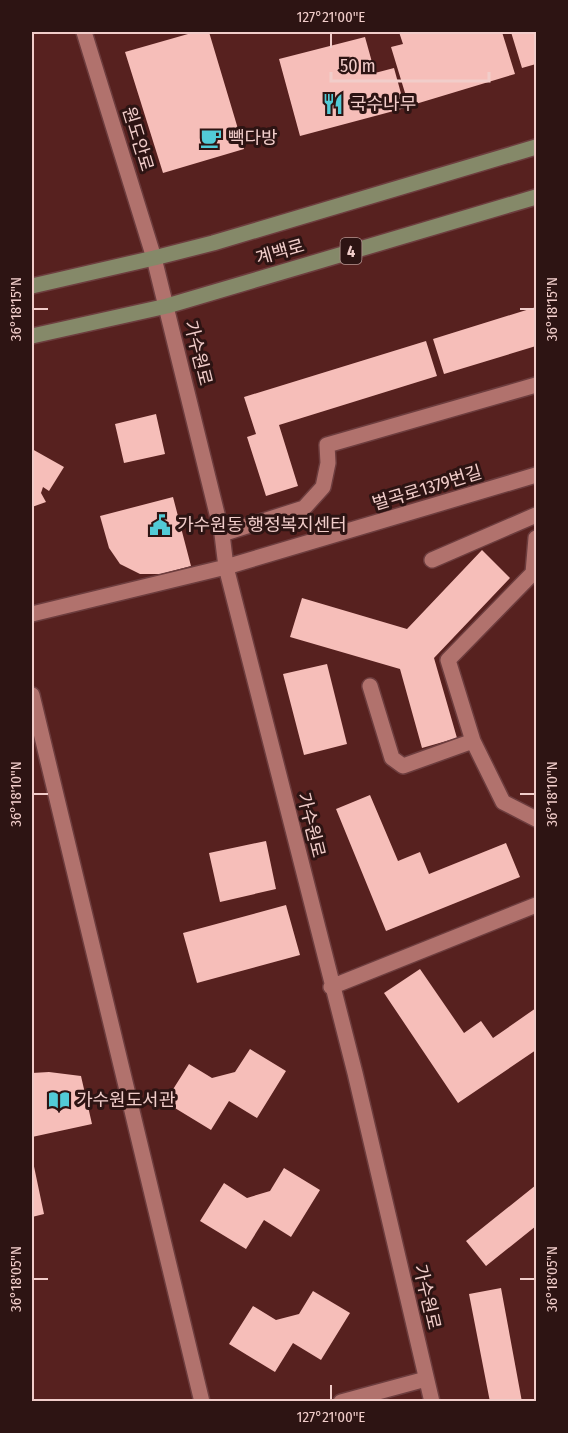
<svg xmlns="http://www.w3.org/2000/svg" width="568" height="1433" viewBox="0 0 568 1433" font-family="'Fira Sans Condensed','Noto Sans KR',sans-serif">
	<rect width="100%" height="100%" fill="#57211f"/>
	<!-- building -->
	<path fill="#f6beb9" d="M195 32H209L244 149 163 173 125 52Z
		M399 32H502L515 74 409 106 391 47 403 44Z
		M511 32H536V64L522 68Z
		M365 37 375 73 394 68 405 108 300 136 279 59Z
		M536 307V346L444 374 433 339Z
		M426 341 437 376 279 425 298 486 266 496 247 437 256 434 244 397Z
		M156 414 165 454 124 463 115 424Z
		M32 449 64 467 49 491 43 487 41 493 46 502 32 507Z
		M173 497 191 566 161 574H140L120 564 109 548 100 516Z
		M482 550 510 578 434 658 457 738 422 748 400 669 290 637 302 598 407 629Z
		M327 664 347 744 304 755 283 674Z
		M370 795 398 861 420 852 429 874 506 843 520 877 386 931 336 809Z
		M266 841 276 889 220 902 209 853Z
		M286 905 300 955 197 983 183 933Z
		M420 969 464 1033 481 1021 493 1038 536 1008V1050L458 1103 384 993Z
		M250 1049 286 1071 257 1118 229 1101 211 1130 165 1102 189 1064 212 1078 235 1072Z
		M49 1072 81 1076 92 1124 32 1137V1073Z
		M32 1157 44 1214 32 1217Z
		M284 1168 320 1190 291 1237 264 1220 246 1249 200 1221 224 1183 247 1198 270 1191Z
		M536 1185V1226L486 1266 466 1241Z
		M501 1288 522 1402H490L469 1294Z
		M313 1291 350 1313 321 1360 293 1343 275 1372 229 1344 253 1306 276 1320 299 1314Z"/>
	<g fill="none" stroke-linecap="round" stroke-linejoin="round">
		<defs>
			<path id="minor" d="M84 32 154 258 222 534 226 567 355 1073 432 1402
				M222 534 304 508 323 487 328 463 327 445 536 385
				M536 538 533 573 448 660 473 741 503 802 536 819
				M432 560 536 515
				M32 614 226 567 536 475
				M370 686 392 758 403 766 473 741
				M32 695 202 1402
				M331 987 536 905
				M341 1402 426 1379"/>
			<path id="major" d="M32 286 154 258 213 243 536 147
				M32 336 167 306 536 197"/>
		</defs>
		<!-- minor casing -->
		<use href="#minor" stroke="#6d3d3e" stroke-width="18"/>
		<!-- major casing -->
		<use href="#major" stroke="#6d3d3e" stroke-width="18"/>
		<!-- minor -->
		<use href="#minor" stroke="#b1726d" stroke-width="15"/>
		<!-- major -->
		<use href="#major" stroke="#858969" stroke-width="15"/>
	</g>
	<!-- ticks -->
	<path fill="none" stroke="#f1cdca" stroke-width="2" d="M331 33V48M33 309H48M520 309H535M33 794H48M520 794H535M33 1279H48M520 1279H535M331 1385V1400"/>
	<!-- icons -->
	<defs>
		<symbol id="restaurant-bare" viewBox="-9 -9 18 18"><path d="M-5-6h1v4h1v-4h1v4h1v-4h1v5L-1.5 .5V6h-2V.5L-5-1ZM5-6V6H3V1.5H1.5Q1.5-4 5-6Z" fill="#52cbd7" stroke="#2d1413" stroke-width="2.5" paint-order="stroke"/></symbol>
		<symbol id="cafe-bare" viewBox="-9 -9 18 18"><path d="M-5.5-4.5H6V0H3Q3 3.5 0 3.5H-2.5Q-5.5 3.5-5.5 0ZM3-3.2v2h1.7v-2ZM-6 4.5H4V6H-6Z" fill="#52cbd7" stroke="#2d1413" stroke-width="2.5" paint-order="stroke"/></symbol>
		<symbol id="civic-bare" viewBox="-9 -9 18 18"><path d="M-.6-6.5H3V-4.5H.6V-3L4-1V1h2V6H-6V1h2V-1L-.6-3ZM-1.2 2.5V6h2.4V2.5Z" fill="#52cbd7" stroke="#2d1413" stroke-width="2.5" paint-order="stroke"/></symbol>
		<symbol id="library-bare" viewBox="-9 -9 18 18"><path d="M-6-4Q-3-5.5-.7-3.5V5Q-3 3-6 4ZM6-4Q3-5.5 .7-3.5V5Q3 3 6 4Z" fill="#52cbd7" stroke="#2d1413" stroke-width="2.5" paint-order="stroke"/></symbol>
	</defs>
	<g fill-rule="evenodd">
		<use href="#restaurant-bare" x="318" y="89" width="30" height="30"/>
		<use href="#cafe-bare" x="196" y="123" width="30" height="30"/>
		<use href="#civic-bare" x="145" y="510" width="30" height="30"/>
		<use href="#library-bare" x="44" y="1085" width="30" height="30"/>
	</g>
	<g text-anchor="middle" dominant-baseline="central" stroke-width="6" stroke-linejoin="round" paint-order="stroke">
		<!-- shield labels -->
		<rect fill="#2d1413" stroke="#b69693" stroke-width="1.5" x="340.5" y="238" width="21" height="26" rx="4.5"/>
		<g font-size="16" font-weight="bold" fill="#f1cdca">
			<text x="351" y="251">4</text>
		</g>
		<!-- poi labels -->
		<g font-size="18" fill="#f1cdca" stroke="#2d1413" text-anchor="start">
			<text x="350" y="104">국수나무</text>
			<text x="228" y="138">빽다방</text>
			<text x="177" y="525">가수원동 행정복지센터</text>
			<text x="76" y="1100">가수원도서관</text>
		</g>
		<!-- street labels -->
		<g font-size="18" fill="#f1cdca" stroke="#2d1413">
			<text transform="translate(138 139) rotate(73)">원도안로</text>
			<text transform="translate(280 252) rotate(-16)">계백로</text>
			<text transform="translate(198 353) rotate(76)">가수원로</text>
			<text transform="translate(427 488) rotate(-17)">벌곡로1379번길</text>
			<text transform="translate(311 825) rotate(76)">가수원로</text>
			<text transform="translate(427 1297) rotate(77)">가수원로</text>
		</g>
	</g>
	<!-- border -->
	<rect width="568" height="1433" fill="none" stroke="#2d1413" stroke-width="66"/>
	<!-- scale -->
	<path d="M331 72v9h158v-9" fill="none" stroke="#f1cdca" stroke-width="3"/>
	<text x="340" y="72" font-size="18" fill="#f1cdca" stroke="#2d1413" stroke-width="4.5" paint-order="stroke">50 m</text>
	<rect x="33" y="33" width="502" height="1367" fill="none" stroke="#f1cdca" stroke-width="2"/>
	<g font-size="15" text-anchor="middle" fill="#f1cdca">
		<text x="331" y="22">127°21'00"E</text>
		<text transform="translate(16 309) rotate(-90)" y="5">36°18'15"N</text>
		<text transform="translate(552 309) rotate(-90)" y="5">36°18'15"N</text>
		<text transform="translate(16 794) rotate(-90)" y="5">36°18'10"N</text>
		<text transform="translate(552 794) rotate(-90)" y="5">36°18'10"N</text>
		<text transform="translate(16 1279) rotate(-90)" y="5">36°18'05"N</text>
		<text transform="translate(552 1279) rotate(-90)" y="5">36°18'05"N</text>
		<text x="331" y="1422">127°21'00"E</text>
	</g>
</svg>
